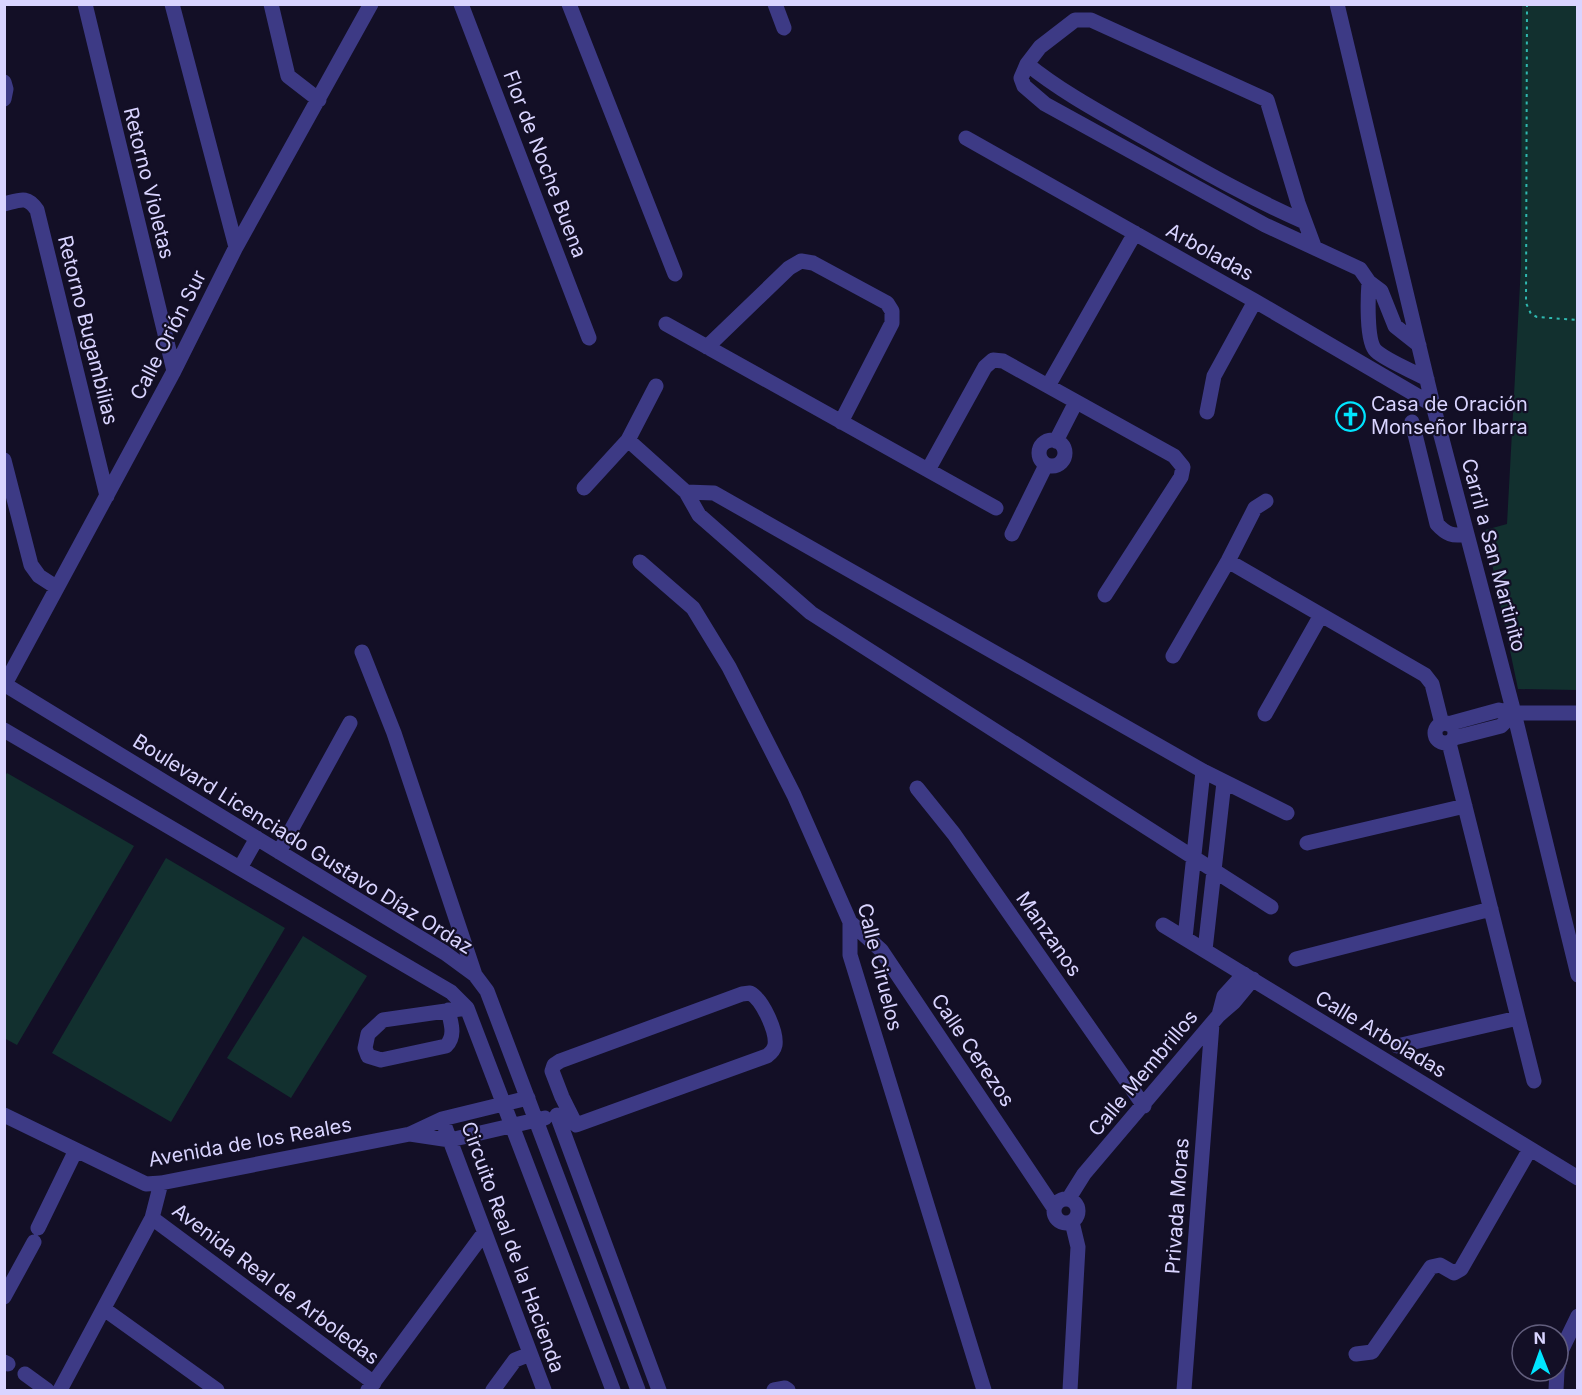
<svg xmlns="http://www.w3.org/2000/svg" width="1582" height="1395" viewBox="0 0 1582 1395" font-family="Inter,sans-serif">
	<rect width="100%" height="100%" fill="#130f26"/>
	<!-- green -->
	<path fill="#12302f" d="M1522 5H1577V690L1518 689 1485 530 1507 524 1521 266Z
		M7 773 134 846 17 1045 4 1038V777Z
		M166 858 285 928 171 1122 52 1053Z
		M303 936 367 976 291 1098 227 1058Z"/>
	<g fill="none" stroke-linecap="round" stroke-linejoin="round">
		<!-- path -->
		<path stroke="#2fb8b0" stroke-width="2" stroke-dasharray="3 4.5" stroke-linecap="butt" d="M1527 4 1526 303 1531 314 1537 317 1578 320"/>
		<!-- minor -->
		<path stroke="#3d3a85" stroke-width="15" d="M85 4 174 371
			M172 4 236 247
			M271 4 288 76 319 100
			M461 4 589 338
			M569 4 675 274
			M775 4 784 28
			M1337 4 1433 405 1514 713 1578 975
			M1027 64C1063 93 1103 114 1143 137 1196 167 1249 198 1305 222
			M4 82 6 89 4 99
			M966 138 1255 301 1433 405
			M4 204C20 200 27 195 37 210L107 496
			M1314 246 1298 203 1267 100 1091 20H1075L1040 47 1027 64 1021 78 1024 86 1045 104 1265 225 1360 269 1369 282 1381 291 1395 326 1419 345
			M1369 282C1368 296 1366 342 1376 351 1387 361 1413 371 1427 379
			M666 324 996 508
			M707 347 789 268 801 261 813 263 887 303 892 311V323L841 422
			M1048 386 1135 233
			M1207 412 1214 376 1255 301
			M1412 422 1437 524C1446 534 1453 537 1466 534
			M628 440 686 492 699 515 811 613 1271 907
			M1039 453a13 13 0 1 1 26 0a13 13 0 1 1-26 0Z
			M1056 441 1076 402
			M4 460 31 565 39 576 56 587
			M928 470 985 367 993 360 1003 361 1174 456 1183 467 1181 477 1105 595
			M584 488 628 440 656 386
			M686 492 714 493 1203 771 1287 813
			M1012 534 1046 465
			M1228 561 1425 675 1432 684 1442 724
			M640 562 693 608 729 667 794 795 850 922V955L984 1390
			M362 652 394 733 475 975
			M1173 656 1228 561 1255 508 1266 501
			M4 684 445 953 475 975 487 991 638 1390
			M4 686 174 371 236 247 371 4
			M1265 714 1321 615
			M1435 733a10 10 0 1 1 20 0a10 10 0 1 1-20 0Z
			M1448 724 1499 710 1514 713H1578
			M4 730 451 992 467 1008 613 1390
			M1454 738 1501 726 1514 713
			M1449 743 1534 1081
			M917 788 954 834 1144 1106
			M1307 843 1465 806
			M279 852 350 723
			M240 868 257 838
			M850 922 881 950 1054 1208
			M1163 925 1578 1178
			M1185 938 1203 771
			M1205 950 1224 782
			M1296 959 1491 909
			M750 993C762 999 777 1031 775 1045 774 1050 771 1053 767 1056L576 1125 562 1097 552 1071 554 1065 560 1061 742 994Z
			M448 1010C451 1023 456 1036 446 1046L381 1060 368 1056 365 1048 368 1034 383 1020 467 1008
			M1219 1015 1224 996 1244 974
			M1397 1046 1518 1018
			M4 1115 146 1184 161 1183 410 1134 442 1119 528 1098
			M557 1115 659 1390
			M442 1119 544 1390
			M410 1134 450 1140 545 1118
			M1069 1198 1084 1174 1219 1015 1234 1002 1253 979
			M1054 1211a12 12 0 1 1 24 0a12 12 0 1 1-24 0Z
			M152 1218 374 1383
			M38 1228 76 1150
			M4 1297 34 1242
			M104 1309 217 1390
			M1356 1354 1372 1352 1431 1267 1440 1265 1454 1273 1461 1269 1530 1149
			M4 1362 8 1364
			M1558 1367 1562 1349 1578 1316
			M25 1374 47 1390
			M60 1390 152 1218 161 1183
			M368 1390 484 1233
			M493 1390 515 1360 530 1354
			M774 1390 785 1388 788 1390
			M1070 1390 1078 1247 1072 1222
			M1184 1390 1212 1024
			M1556 1390 1557 1371"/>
	</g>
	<!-- icons -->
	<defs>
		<symbol id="church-ring" viewBox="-11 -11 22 22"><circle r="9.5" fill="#130f26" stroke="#00e5ff" stroke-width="1.5"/><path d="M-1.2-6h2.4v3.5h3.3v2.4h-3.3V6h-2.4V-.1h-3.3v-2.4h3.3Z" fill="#00e5ff"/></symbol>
	</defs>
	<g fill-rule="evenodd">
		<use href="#church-ring" x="1334" y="400" width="33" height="33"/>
	</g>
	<g text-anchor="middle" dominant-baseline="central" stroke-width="4.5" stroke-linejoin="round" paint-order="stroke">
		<!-- street labels -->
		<g font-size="20" fill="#d9d4ff" stroke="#130f26">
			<text transform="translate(545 164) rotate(69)">Flor de Noche Buena</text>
			<text transform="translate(149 183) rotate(76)">Retorno Violetas</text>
			<text transform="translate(1210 252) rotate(29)">Arboladas</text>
			<text transform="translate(88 330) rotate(76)">Retorno Bugambilias</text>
			<text transform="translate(168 335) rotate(-63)">Calle Orión Sur</text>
			<text transform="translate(1494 555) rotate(75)">Carril a San Martinito</text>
			<text transform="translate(303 844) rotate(32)">Boulevard Licenciado Gustavo Díaz Ordaz</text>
			<text transform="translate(1049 934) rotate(55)">Manzanos</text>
			<text transform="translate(880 967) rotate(76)">Calle Ciruelos</text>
			<text transform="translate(1381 1034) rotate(31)">Calle Arboladas</text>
			<text transform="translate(973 1050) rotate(56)">Calle Cerezos</text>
			<text transform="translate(1143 1073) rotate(-50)">Calle Membrillos</text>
			<text transform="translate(250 1142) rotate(-10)">Avenida de los Reales</text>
			<text transform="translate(1177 1206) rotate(-86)">Privada Moras</text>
			<text transform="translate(513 1247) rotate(70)">Circuito Real de la Hacienda</text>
			<text transform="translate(276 1284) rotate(37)">Avenida Real de Arboledas</text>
		</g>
		<!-- poi labels -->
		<g font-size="20" fill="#d9d4ff" stroke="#130f26" text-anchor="start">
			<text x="1371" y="404">Casa de Oración<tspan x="1371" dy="23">Monseñor Ibarra</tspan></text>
		</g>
	</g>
	<!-- border -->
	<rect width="1582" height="1395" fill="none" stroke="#d9d4ff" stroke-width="12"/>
	<!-- north arrow -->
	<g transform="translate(1540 1353) rotate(359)"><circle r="28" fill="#130f26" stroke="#625e7d" stroke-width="1.5"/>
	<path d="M0-4.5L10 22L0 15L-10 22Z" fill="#00e5ff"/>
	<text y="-9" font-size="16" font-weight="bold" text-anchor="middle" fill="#d9d4ff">N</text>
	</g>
</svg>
